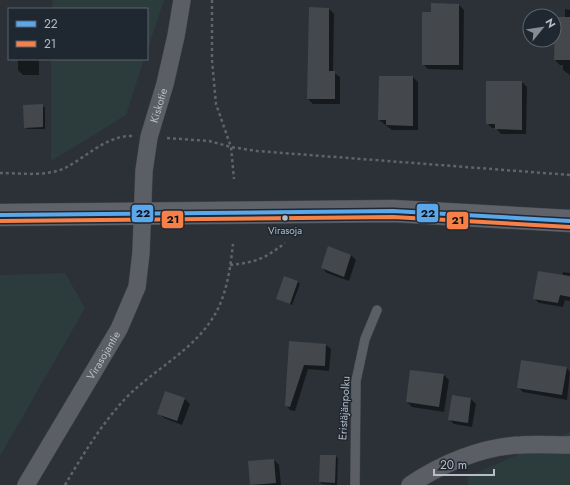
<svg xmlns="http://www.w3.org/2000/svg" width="570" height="485" viewBox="0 0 570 485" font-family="Jost,sans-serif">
	<rect width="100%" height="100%" fill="#2c3137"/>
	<!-- green -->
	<path fill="#2c3c3d" d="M53 0H164L147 51V9H52Z
		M51 59H144L126 115 51 161Z
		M65 273 85 308 0 456V275Z
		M570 432V485H468L467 477Z"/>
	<!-- shadow -->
	<path fill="#0007" d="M432 4 459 5 464 10 463 70 428 69 423 64Z
		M329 9 334 14 333 72 340 77V104H313L308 99Z
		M565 9 570 10V75L563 70V65H560L555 60 565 18Z
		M18 59H39V75H23L18 70Z
		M380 77H413L418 82V130H392L379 120Z
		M522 82 527 87 526 134H501L496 128H492L487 123Z
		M42 105 45 108V129H27L25 127Z
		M351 255 356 260 349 281 327 273 322 268Z
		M563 272 570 273V301L565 300 563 307 539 303 534 298 562 276Z
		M298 282 300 284 292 305 277 298Z
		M290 342 326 345 331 349 329 371 308 369 295 411 290 410 286 405Z
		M567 368 570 372 567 400 523 392 518 387Z
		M444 375 449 380 444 412 412 407 407 402Z
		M452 397 471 399 476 404 472 427 454 424 449 419Z
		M185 399 190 404 182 425 164 418 159 413Z
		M336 456 338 459 337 485 322 484 320 482Z
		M274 460 279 465 281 485H251Z"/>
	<!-- building -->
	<path fill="#44484c" d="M431 3 459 4V65H422V12H431Z
		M309 7 329 8V71H335V99H307Z
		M555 17H570V60H554Z
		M379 76H413V126L386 125V120H378Z
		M486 81H522V130L495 129V124H486Z
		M43 104V127L24 128 23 105Z
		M328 246 351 255 344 277 321 268Z
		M538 271 570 276V297L560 295 558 303 533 299Z
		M284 276 298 281 290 304 276 299Z
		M289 341 326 344 325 366 304 365 290 407 285 406Z
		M521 360 567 367 562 395 517 388Z
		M410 370 444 374 439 407 406 402Z
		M165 391 185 398 177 421 157 414Z
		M452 395 471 398 468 423 448 420Z
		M320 455H336L335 483 319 482Z
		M274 459 276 483 250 485 248 461Z"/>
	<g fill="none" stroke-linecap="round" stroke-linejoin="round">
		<defs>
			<path id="lane" d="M355 485 356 381 365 339 377 310"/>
			<g id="street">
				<path id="s1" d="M26 485 119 329 137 287 141 253 144 171 149 137 165 84 176 36 182 0"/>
				<path d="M410 485C441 464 483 446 521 445 537 444 554 445 570 445"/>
			</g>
			<path id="secondary" d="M0 215 393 211 570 221"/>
		</defs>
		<!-- lane casing -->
		<use href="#lane" stroke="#4a4d51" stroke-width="10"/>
		<!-- street casing -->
		<use href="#street" stroke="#4a4d51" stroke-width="18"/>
		<!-- secondary casing -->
		<use href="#secondary" stroke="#4a4d51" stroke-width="23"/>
		<!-- path -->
		<path stroke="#5f6468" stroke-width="2.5" stroke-dasharray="3 3" stroke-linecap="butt" d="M212 0V60L216 104 231 147 234 179
			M167 138 209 141 231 147 257 151 570 175
			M0 173C20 173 46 177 65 168 87 157 105 136 132 136
			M230 265C257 262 264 259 285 243
			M65 485C82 456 101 425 124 400 150 372 188 354 210 322 226 300 230 271 233 244"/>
		<!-- lane -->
		<use href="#lane" stroke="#5b5e64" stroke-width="9"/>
		<!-- street -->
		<use href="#street" stroke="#5b5e64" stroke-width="17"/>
		<!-- secondary -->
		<use href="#secondary" stroke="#5f6369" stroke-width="22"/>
		<defs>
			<path id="bus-1" d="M0 215 393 211 570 221"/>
			<path id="bus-2" d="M0 221 393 217 570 227"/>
		</defs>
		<!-- bus-1 casing -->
		<use href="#bus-1" stroke="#1f2730" stroke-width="7"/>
		<!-- bus-2 casing -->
		<use href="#bus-2" stroke="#1f2730" stroke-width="7"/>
		<!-- bus-1 -->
		<use href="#bus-1" stroke="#5aa8eb" stroke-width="4"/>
		<!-- bus-2 -->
		<use href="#bus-2" stroke="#f78048" stroke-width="4"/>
	</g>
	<!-- markers -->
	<circle fill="#b6bdc6" stroke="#1f2730" stroke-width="1.5" cx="285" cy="218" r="3.5"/>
	<g text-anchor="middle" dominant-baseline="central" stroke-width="3" stroke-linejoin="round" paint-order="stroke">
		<!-- bus labels -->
		<g font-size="10" fill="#b6bdc6" stroke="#1f2730">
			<text x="285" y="230">Virasoja</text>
		</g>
		<!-- street labels -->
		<g font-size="11" fill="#b6bdc6" stroke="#1f2730">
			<text stroke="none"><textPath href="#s1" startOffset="411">Kiskotie</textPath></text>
			<text stroke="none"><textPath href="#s1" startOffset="151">Virasojantie</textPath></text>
			<text transform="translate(344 408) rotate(-87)">Eristäjänpolku</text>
		</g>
	</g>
	<g stroke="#1f2730" stroke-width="1.5">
		<rect x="416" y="203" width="23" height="20" rx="4" fill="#5aa8eb"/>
		<rect x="131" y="204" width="23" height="19" rx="4" fill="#5aa8eb"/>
		<rect x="161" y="210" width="23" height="19" rx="4" fill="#f78048"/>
		<rect x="446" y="211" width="23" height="19" rx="4" fill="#f78048"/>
	</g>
	<g font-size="11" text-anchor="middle" font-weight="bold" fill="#111">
		<text x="428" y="217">22</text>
		<text x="143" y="217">22</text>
		<text x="173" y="223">21</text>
		<text x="458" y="224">21</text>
	</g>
	<!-- legend -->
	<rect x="8" y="8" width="140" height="52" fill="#1f2730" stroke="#5b636c"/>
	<rect x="16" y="21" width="20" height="6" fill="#5aa8eb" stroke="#5b636c"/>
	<text x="44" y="28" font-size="12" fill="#b6bdc6">22</text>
	<rect x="16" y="41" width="20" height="6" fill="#f78048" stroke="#5b636c"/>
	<text x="44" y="48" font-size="12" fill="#b6bdc6">21</text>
	<!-- north arrow -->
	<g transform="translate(542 28) rotate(60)"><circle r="19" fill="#1f2730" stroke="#5b636c"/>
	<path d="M0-3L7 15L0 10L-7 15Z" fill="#868c94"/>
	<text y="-6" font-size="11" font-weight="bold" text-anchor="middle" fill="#b6bdc6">N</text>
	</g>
	<!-- scale -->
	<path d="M434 469v6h60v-6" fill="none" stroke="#b6bdc6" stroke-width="2"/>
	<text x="440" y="469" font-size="12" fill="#b6bdc6" stroke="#1f2730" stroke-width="3" paint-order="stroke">20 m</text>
</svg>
